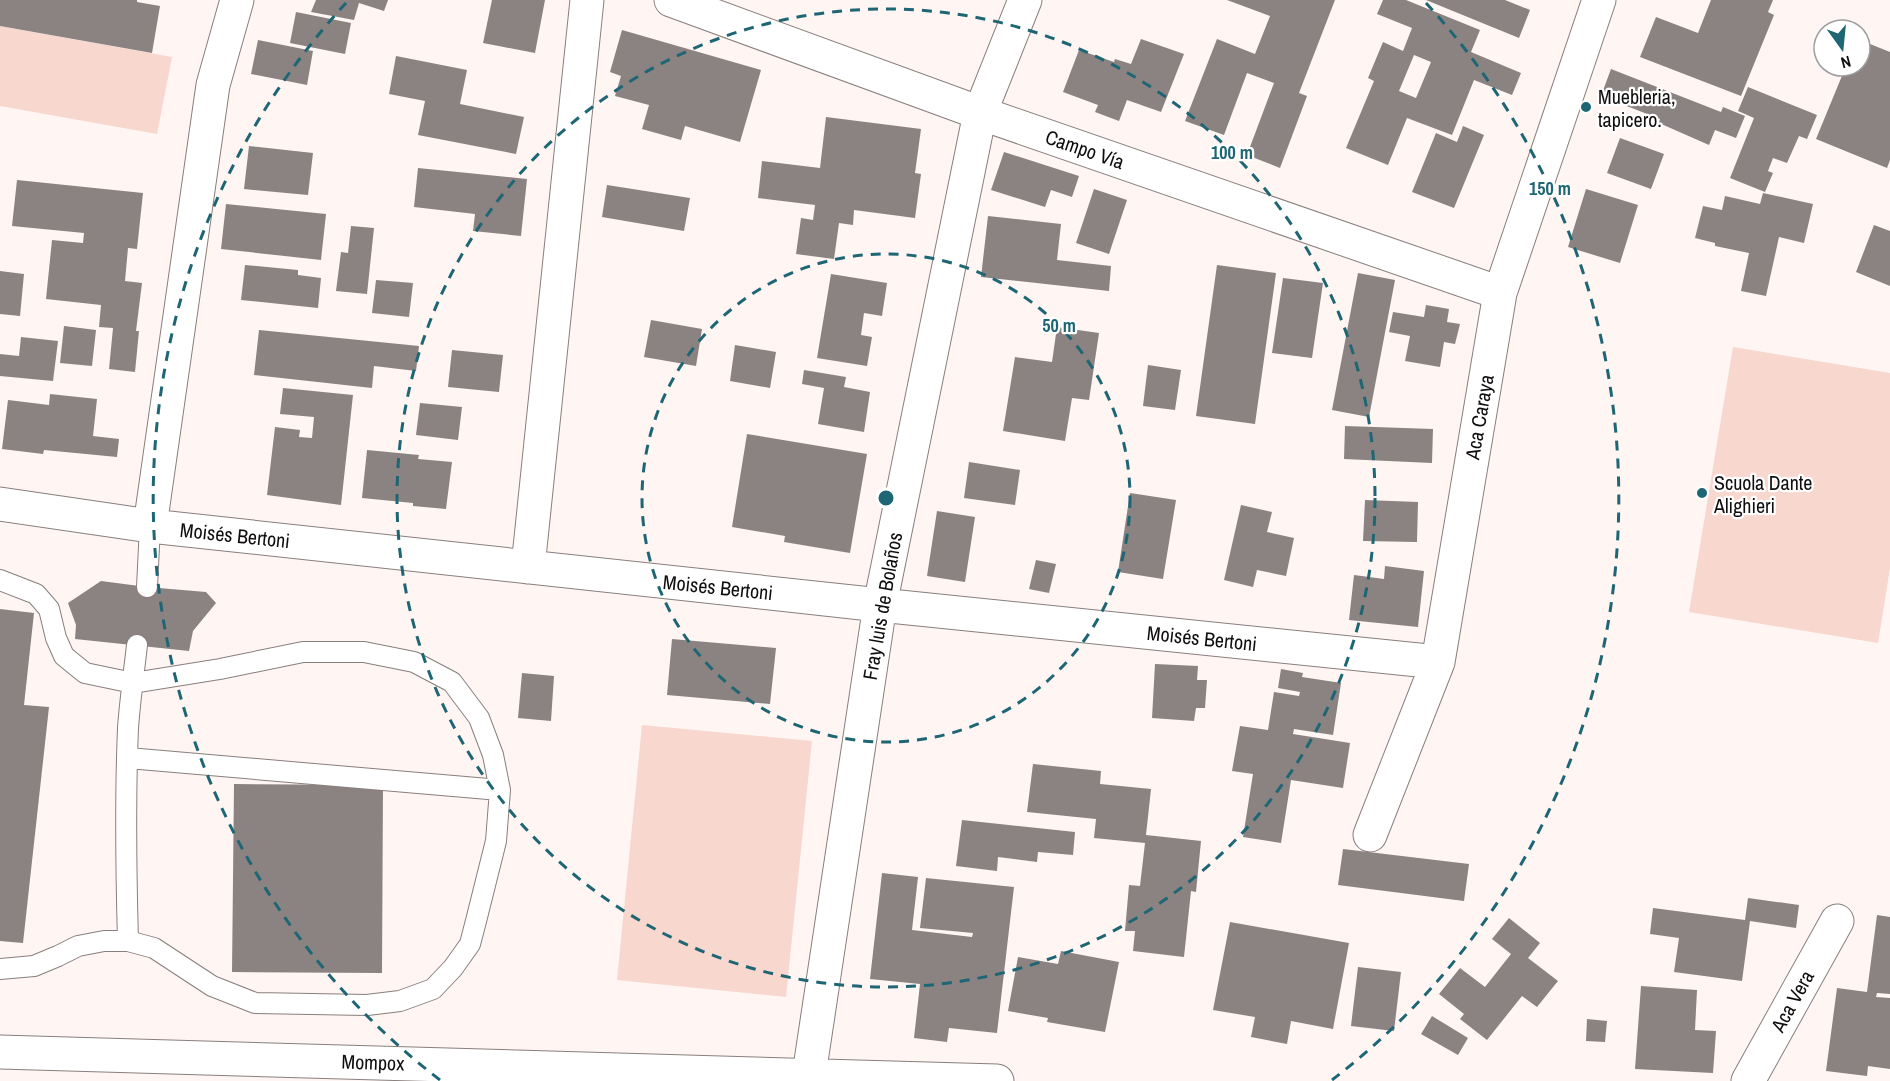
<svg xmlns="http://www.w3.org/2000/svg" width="1890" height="1081" viewBox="0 0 1890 1081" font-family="'Archivo Narrow',sans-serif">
	<rect width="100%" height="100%" fill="#fff5f3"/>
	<!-- green -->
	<path fill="#f8d7ce" d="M0 26 172 57 157 134 0 106Z
		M1733 347 1890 373V568L1878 643 1689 612Z
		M642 725 812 741 786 997 617 980Z"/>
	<!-- building -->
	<path fill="#8b8381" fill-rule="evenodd" d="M0 0H137V2L160 6 152 53 0 26Z
		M316 0H388L384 11 359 3 354 20 311 12Z
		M492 0H545L535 53 483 43Z
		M1227 0H1335L1299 93 1307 96 1280 168 1247 155 1274 83 1247 73 1224 135 1185 121 1217 39 1255 54 1270 16Z
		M1383 0H1406L1480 30 1471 52 1521 73 1512 95 1474 80 1452 135 1407 118 1388 165 1346 148 1374 81 1368 78 1383 42 1403 51 1412 28 1377 14ZM1414 55 1431 62 1416 98 1399 91Z
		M1426 0H1505L1530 10 1519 38Z
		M1711 0H1773L1768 12 1774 15 1741 96 1640 57 1656 17 1698 33Z
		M296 12 351 23 345 54 290 43Z
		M622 30 761 70 740 142 685 126 681 140 642 129 649 105 615 96 621 76 610 72Z
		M1141 39 1184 54 1161 112 1127 100 1119 121 1095 112 1098 105 1063 92 1079 50 1114 62 1115 59 1131 64Z
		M258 40 313 51 307 85 251 74Z
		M1860 40 1890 52V160L1887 168 1816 139 1846 66H1860Z
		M396 56 467 70 460 104 524 117 516 154 418 135 425 101 389 94Z
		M1611 69 1721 112 1723 107 1745 116 1736 138 1715 130 1709 145 1659 123 1660 119 1601 96Z
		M1748 87 1817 115 1807 139 1799 136 1787 163 1773 158 1768 171 1773 173 1765 192 1730 178 1754 118 1738 111Z
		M826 117 921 129 915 173 921 174 915 218 854 210 853 225 839 223 834 259 796 254 801 218 813 220 815 205 758 198 762 161 820 168Z
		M1463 126 1484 135 1454 208 1412 192 1436 133 1457 142Z
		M1620 138 1664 154 1651 189 1607 173Z
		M249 146 313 153 308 195 244 189Z
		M1004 152 1079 176 1072 197 1051 190 1045 207 991 190Z
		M418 168 527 179 521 236 473 231 475 214 414 207Z
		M17 180 143 193 137 249 128 248 125 281 142 283 136 331H139L135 372 109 369 113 328 99 327 101 305 46 299 52 240 83 243 84 233 12 226Z
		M607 185 690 198 684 231 602 217Z
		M1094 189 1127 200 1109 254 1076 243Z
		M1586 189 1638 205 1620 263 1568 247Z
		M1763 193 1813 204 1804 243 1779 237 1766 296 1741 291 1749 253 1715 246V243L1695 238 1703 206 1722 210 1725 196 1760 204Z
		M226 204 326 214 321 260 221 249Z
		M988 216 1061 224 1057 260 1111 266 1109 291 981 277Z
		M1874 225 1890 231V286L1856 272Z
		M351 226 374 228 367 294 336 291 341 252 348 253Z
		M245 265 298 270V275L321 278 318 308 241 300Z
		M1217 265 1276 273 1255 424 1196 416Z
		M0 271 24 274 20 316 0 314Z
		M1358 273 1395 280 1369 417 1332 410Z
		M831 274 887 283 882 316 864 313 861 335 872 337 867 366 817 358Z
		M1283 278 1323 283 1312 358 1272 353Z
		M376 280 413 283 409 317 372 313Z
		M1426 305 1449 309 1447 322 1460 324 1455 344 1444 342 1440 367 1405 361 1410 336 1389 332 1393 312 1424 317Z
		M651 320 702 329 696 366 644 357Z
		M64 326 96 330 92 366 60 363Z
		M1057 327 1099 333 1089 400 1072 398 1065 441 1003 431 1015 357 1052 362Z
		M259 330 419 346 416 371 374 366 372 388 254 375Z
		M21 337 58 341 53 381 0 376V354L19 356Z
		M735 345 776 352 770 388 730 381Z
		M452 350 503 355 499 392 448 387Z
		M1148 365 1181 370 1175 410 1143 406Z
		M804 370 846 377 844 387 870 392 864 432 818 424 824 388 802 384Z
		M283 388 353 395 341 505 267 495 275 427 300 430 299 437 312 438 314 417 280 414Z
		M50 394 97 399 93 436 119 439 117 457 44 450 43 454 2 449 8 400 49 405Z
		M420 403 462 407 458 440 416 435Z
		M1345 426 1433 429 1432 463 1344 459Z
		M747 434 867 454 850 553 784 542 785 536 732 527Z
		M367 450 419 455 418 459 452 462 446 509 413 506V503L362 498Z
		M969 462 1020 470 1015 505 964 498Z
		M1130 493 1176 500 1163 579 1118 572Z
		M1365 500 1418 502 1417 542 1363 541Z
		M1241 505 1272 512 1267 532 1294 538 1286 576 1257 570 1253 587 1224 580Z
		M937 511 975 517 965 582 927 576Z
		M1036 560 1056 564 1049 593 1029 589Z
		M1385 566 1424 571 1418 627 1349 620 1354 575 1384 579Z
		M101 581 147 587 206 592 216 603 193 631 189 651 75 639 76 625 68 603Z
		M0 609 34 613 24 705 49 707 23 943 0 941Z
		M672 639 776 648 770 704 667 695Z
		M1155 664 1198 666 1197 680H1207L1205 708H1196L1194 721 1152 718Z
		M1281 669 1303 673 1302 677 1341 683 1333 735 1294 729 1293 734 1350 743 1343 788 1291 780 1281 843 1243 837 1253 774 1232 771 1240 726 1268 730 1274 692 1299 696 1300 692 1278 688Z
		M522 673 554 676 551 721 518 718Z
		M1033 764 1101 771 1100 784 1151 789 1146 835 1201 841 1196 892 1191 891 1184 957 1133 951 1135 931H1125L1129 885 1140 886 1145 843 1094 838 1096 819 1027 812Z
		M234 784 383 785 382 973 232 972Z
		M962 820 1075 832 1073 855 1038 852 1037 862 998 857 997 871 956 866Z
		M1343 849 1469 864 1464 901 1338 885Z
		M882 873 918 877 912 930 972 937 973 933 920 928 926 878 1014 887 997 1033 949 1028 947 1042 914 1038 920 984 870 979Z
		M1748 898 1799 905 1796 928 1750 921 1742 981 1674 972 1679 938 1650 934 1653 908 1745 920Z
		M1877 915 1890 917V994L1877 993 1876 997 1890 998V1069L1868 1066 1867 1076 1826 1071 1837 988 1867 992Z
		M1509 918 1540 943 1528 958 1558 981 1537 1007 1522 996 1487 1040 1460 1019 1464 1014 1439 994 1460 968 1485 987 1511 954 1492 939Z
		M1230 922 1349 943 1333 1029 1291 1021 1287 1044 1251 1037 1255 1017 1213 1010Z
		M1061 951 1119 962 1105 1032 1047 1022 1048 1018 1008 1011 1018 957 1058 964Z
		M1358 967 1401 972 1394 1031 1351 1026Z
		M1641 986 1697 990 1695 1030 1716 1031 1713 1073 1635 1069Z
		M1432 1016 1468 1038 1458 1055 1421 1034Z
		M1587 1019 1607 1021 1605 1042 1586 1041Z"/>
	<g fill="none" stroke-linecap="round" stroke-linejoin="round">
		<defs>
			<path id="lane" d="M0 580 36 594 49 609 56 638 64 656 85 673 133 683 220 669 303 652H364L414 662 452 682 479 718 493 755 500 790 496 841 476 921 470 944 453 968 433 989 400 1001 367 1005 255 1003 212 986 154 948 128 941C126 870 125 799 128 728 130 700 134 672 137 645
				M147 587 150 526
				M128 758 500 790
				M0 969 34 966 58 956 78 946 104 941H128"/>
			<path id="street" d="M671 0 980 113 1500 293
				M0 504 150 526 880 605 1438 662
				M150 526 213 85 237 0
				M528 567 587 0
				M1370 835 1438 662 1500 293 1599 0
				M0 1052 997 1081
				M808 1081 880 605 980 113 1025 0
				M1748 1081 1837 921"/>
		</defs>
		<!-- lane casing -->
		<use href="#lane" stroke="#887f7d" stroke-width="22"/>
		<!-- street casing -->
		<use href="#street" stroke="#887f7d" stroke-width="35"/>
		<!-- lane -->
		<use href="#lane" stroke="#fff" stroke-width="20"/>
		<!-- street -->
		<use href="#street" stroke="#fff" stroke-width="33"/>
	</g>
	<!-- distance rings -->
	<g fill="none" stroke="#1f6675" stroke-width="3" stroke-dasharray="10 8">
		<circle cx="886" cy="498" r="244"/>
		<circle cx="886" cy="498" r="489"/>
		<path d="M440 1080A733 733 0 0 1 346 3M1426 3A733 733 0 0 1 1332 1080"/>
	</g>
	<!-- markers -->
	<g fill="#1f6675" stroke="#fff" stroke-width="2">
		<circle cx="1586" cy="107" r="6"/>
		<circle cx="1702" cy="493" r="6"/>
	</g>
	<g text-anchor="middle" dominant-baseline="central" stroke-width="4.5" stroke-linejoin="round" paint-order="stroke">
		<!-- poi labels -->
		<g font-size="20" fill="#100d0d" stroke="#fff" text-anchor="start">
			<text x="1598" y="96">Muebleria,<tspan x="1598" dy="23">tapicero.</tspan></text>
			<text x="1714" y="482">Scuola Dante<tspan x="1714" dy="23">Alighieri</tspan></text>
		</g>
		<!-- street labels -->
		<g font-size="20" fill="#100d0d" stroke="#fff">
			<text transform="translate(1085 149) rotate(19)">Campo Vía</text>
			<text transform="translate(1479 417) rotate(-80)">Aca Caraya</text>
			<text transform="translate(235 535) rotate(6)">Moisés Bertoni</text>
			<text transform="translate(718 587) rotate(6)">Moisés Bertoni</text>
			<text transform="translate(882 606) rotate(-80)">Fray luis de Bolaños</text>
			<text transform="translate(1202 638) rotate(6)">Moisés Bertoni</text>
			<text transform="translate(1792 1001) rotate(-61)">Aca Vera</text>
			<text transform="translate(373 1062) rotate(2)">Mompox</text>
		</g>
	</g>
	<circle cx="886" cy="498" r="9" fill="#1f6675" stroke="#fff" stroke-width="3"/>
	<g font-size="18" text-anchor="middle" font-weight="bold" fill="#1f6675" stroke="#fff" stroke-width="4.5" stroke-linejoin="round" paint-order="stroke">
		<text x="1232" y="159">100 m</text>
		<text x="1550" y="195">150 m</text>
		<text x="1059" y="332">50 m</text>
	</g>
	<!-- north arrow -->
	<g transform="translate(1842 48) rotate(165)"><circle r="28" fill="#ffffff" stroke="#9f9e9e" stroke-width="1.5"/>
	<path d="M0-4.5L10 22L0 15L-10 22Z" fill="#1f6675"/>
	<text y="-9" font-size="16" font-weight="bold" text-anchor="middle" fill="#100d0d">N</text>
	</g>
</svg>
